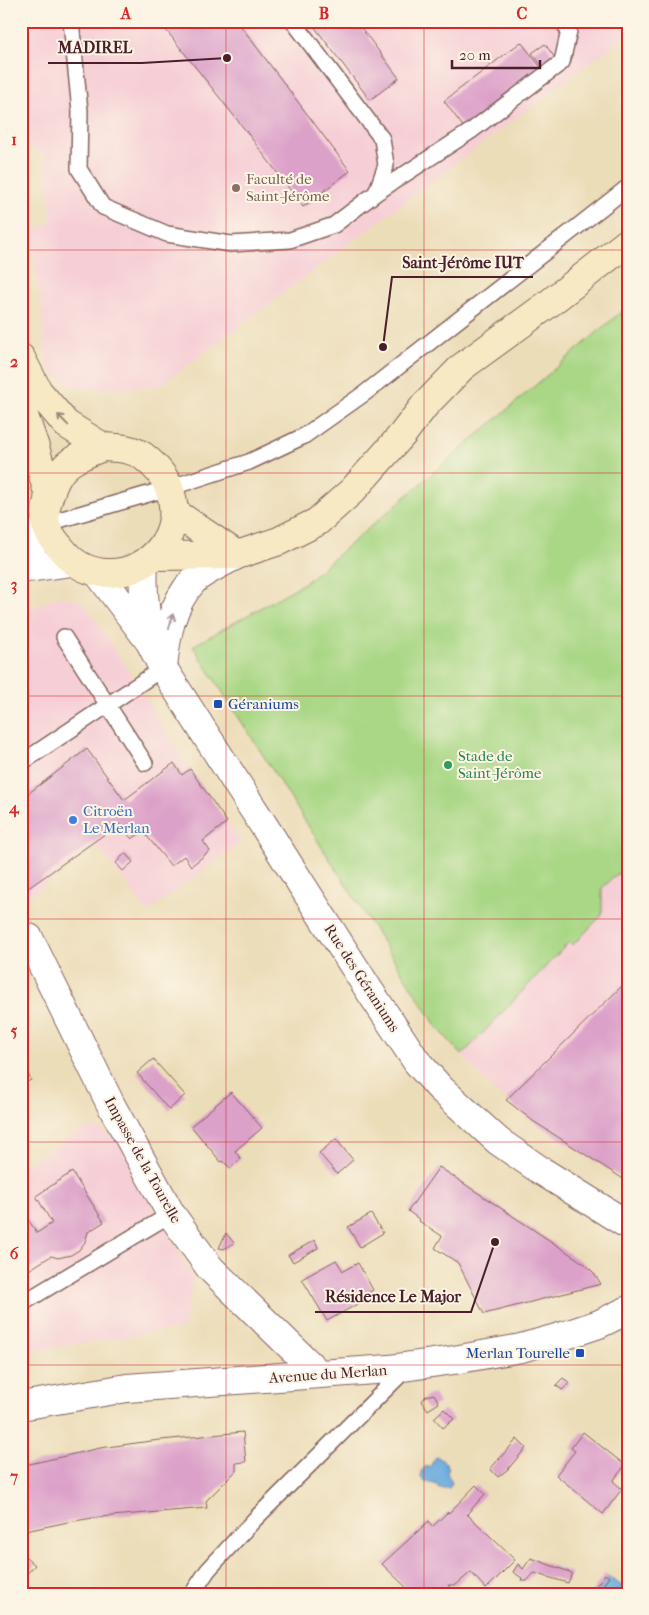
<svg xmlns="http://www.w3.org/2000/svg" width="649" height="1615" viewBox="0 0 649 1615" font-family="'IM FELL French Canon',serif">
	<rect width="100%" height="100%" fill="#fcf5e5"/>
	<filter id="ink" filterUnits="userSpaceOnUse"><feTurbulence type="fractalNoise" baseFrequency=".02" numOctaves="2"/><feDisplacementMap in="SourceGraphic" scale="10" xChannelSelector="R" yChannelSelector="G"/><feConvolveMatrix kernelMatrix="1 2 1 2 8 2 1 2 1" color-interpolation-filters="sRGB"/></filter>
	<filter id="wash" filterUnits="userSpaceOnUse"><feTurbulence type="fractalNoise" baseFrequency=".0096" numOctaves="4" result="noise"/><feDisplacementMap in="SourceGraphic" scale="20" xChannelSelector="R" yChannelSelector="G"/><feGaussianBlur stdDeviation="1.12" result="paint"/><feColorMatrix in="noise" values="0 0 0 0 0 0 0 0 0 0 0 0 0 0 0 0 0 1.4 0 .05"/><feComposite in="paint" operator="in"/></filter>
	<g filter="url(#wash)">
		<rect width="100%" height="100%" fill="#ecddb9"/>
		<!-- built -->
		<path fill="#f6cfd6" d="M21 21H628V34L160 386 77 389 48 368 31 231 52 222 45 154 26 146 21 97Z
			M56 597 70 598 84 603 105 634 190 769 241 842 148 912 95 843 21 903V614Z
			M628 864V1182L537 1124 490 1087 462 1055 570 942 573 945 602 888Z
			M97 1128 115 1136 193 1278 183 1328 21 1352V1169L75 1134 85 1129Z"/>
		<!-- green -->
		<path fill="#a9d785" stroke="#7a7b58" d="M628 306V864L602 888V915L573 945 569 942 462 1055 437 1027 193 646 306 582Z"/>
		<!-- water -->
		<path fill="#69abdd" stroke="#5a6584" d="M438 1457 446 1463 449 1468 447 1473 452 1483 449 1488H439L435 1484 425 1482 421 1478V1471L425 1467 431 1466 434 1458Z
			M609 1577 628 1590 626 1594H597Z"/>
		<g id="blocks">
			<!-- building -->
			<path fill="#dca1c9" d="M159 21H237L350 171 303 207 246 131Z
				M310 21H356L399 78 370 100Z
				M521 42 543 70 465 129 444 101Z
				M545 44 555 58 543 67 532 53Z
				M87 749 124 800 174 763 182 775 190 769 227 822 203 841 210 851 191 866 184 856 171 866 143 831 132 839 119 824 27 889 21 880V853L24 851 21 847V799Z
				M125 853 133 862 123 871 116 863Z
				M628 980V1182L533 1121 506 1100Z
				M153 1059 185 1095 169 1110 137 1073Z
				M21 1060 31 1080 21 1085Z
				M231 1092 262 1128 235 1151 241 1159 230 1168 223 1161 221 1162 191 1126Z
				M336 1139 353 1160 337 1174 319 1153Z
				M439 1167 585 1264 594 1273 601 1284 484 1314 458 1263 435 1248 442 1236 419 1221 420 1220 408 1211Z
				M72 1172 104 1222 88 1232 85 1242 79 1250 71 1255 58 1258 51 1256 21 1275V1209L37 1233 52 1223 36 1196Z
				M371 1214 383 1233 360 1247 348 1227Z
				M226 1233 234 1243 224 1249 219 1248Z
				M315 1240 318 1248 293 1262 288 1255Z
				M336 1260 343 1271 358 1263 373 1290 359 1299 361 1302 327 1321 302 1279Z
				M563 1378 570 1383 562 1390 556 1385Z
				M434 1394 439 1403 428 1410 422 1401 426 1396Z
				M444 1409 454 1419 443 1428 434 1418Z
				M243 1432 246 1462 236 1463V1471L206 1501 207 1508 99 1517 68 1522 21 1532V1466L100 1448 151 1441Z
				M583 1432 625 1465 613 1481 622 1489 603 1514 556 1475 575 1451 571 1448Z
				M517 1439 526 1448 508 1469 498 1477 490 1469Z
				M476 1485 485 1494 467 1514 515 1560 486 1589 471 1572 456 1585H448L451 1589 445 1594H413L382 1564 429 1521 432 1527 448 1512 449 1513Z
				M25 1556 35 1565 21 1580V1560Z
				M531 1558 572 1573 568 1583 534 1573 527 1581H521L522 1578 513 1572 518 1564 523 1569Z
				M605 1574 609 1577 597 1594H590Z"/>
		</g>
	</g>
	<g filter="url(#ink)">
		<use href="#blocks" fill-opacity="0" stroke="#83625d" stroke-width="1"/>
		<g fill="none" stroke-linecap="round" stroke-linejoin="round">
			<defs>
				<path id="lane" d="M71 21 80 111 79 169 103 207 167 234 231 244 290 240 334 225 376 193
					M293 21 382 139 386 165 376 193 471 131 562 62 569 31 562 21
					M21 531 169 488 249 462 304 436 365 393 628 187
					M64 637 145 763
					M21 763 163 668
					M21 1304 171 1214
					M192 1594 208 1570 255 1519 406 1369"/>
				<path id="street" d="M21 562 46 524
					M144 565C142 591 146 615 150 641
					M21 569 72 562
					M98 573 150 642 163 668 369 990 417 1062 440 1088 498 1141 540 1170 628 1225
					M163 668C166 637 171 605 193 581 201 573 225 561 237 555
					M29 938 111 1105 171 1214 210 1268 319 1374
					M21 1406 127 1388 389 1369 454 1360 521 1348 560 1337 599 1324 628 1310"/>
				<path id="secondary" d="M21 358 38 391 66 424 103 447
					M21 407 35 447 48 493
					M103 447C116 448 131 448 143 456 153 464 165 476 169 488 186 531 152 574 108 573 91 573 75 565 65 553 58 545 49 535 46 525 42 510 54 476 66 466 76 457 90 452 103 447Z
					M174 512 237 555
					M155 556 237 555 279 541 317 522 352 491 402 435 425 405 462 367 547 305 628 242"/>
			</defs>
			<!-- lane casing -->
			<use href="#lane" stroke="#83625d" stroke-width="18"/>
			<!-- street casing -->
			<use href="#street" stroke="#83625d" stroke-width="30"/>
			<!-- secondary casing -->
			<use href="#secondary" stroke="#83625d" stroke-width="30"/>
			<!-- lane -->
			<use href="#lane" stroke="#fff" stroke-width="15"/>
			<!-- street -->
			<use href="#street" stroke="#fff" stroke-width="28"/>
			<!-- secondary -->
			<use href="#secondary" stroke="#f6e9c3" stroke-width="28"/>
		</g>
		<!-- one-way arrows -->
		<defs><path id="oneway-shaft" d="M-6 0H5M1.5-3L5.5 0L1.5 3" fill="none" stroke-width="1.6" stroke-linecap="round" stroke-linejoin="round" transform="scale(1.25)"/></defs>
		<use stroke="#a08477" href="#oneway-shaft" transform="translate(63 420) rotate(-134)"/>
		<use stroke="#ae9aa0" href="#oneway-shaft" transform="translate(171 621) rotate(-75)"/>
	</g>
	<!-- grid -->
	<path fill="none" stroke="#d62828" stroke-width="1" stroke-opacity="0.55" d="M226 21V1594M424 21V1594M21 250H628M21 473H628M21 696H628M21 919H628M21 1142H628M21 1365H628"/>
	<!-- markers -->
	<circle fill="#8d6e63" stroke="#fcf5e5" stroke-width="2" cx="236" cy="188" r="5"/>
	<g fill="#1a4fb4" stroke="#fcf5e5" stroke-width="2">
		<rect x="213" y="699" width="10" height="10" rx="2.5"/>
		<rect x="575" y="1348" width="10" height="10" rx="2.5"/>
	</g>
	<circle fill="#2e9e5b" stroke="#fcf5e5" stroke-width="2" cx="448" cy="765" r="5"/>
	<circle fill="#3f7fe0" stroke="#fcf5e5" stroke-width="2" cx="73" cy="820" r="5"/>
	<g text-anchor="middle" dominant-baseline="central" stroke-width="4" stroke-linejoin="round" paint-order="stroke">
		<!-- education labels -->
		<g font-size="15" fill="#785e54" stroke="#fcf5e5" text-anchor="start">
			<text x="246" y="179">Faculté de<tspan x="246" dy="17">Saint-Jérôme</tspan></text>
		</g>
		<!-- transit labels -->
		<g font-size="15" fill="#164399" stroke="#fcf5e5" text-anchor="start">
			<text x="228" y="704">Géraniums</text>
			<text x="570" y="1353" text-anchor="end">Merlan Tourelle</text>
		</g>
		<!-- leisure labels -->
		<g font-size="15" fill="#27864d" stroke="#fcf5e5" text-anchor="start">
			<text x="458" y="756">Stade de<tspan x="458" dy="17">Saint-Jérôme</tspan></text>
		</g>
		<!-- shop labels -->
		<g font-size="15" fill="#366cbe" stroke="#fcf5e5" text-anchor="start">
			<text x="83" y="811">Citroën<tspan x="83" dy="17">Le Merlan</tspan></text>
		</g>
		<!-- street labels -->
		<g font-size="15" fill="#4a1f2b" stroke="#fcf5e5">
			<text transform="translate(362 978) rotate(57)">Rue des Géraniums</text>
			<text transform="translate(143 1160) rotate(61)">Impasse de la Tourelle</text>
			<text transform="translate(328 1374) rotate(-4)">Avenue du Merlan</text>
		</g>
	</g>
	<!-- callouts -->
	<path fill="none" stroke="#4a1f2b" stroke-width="2" d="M227 58L142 63H48M383 347L392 277H533M495 1242L471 1312H315"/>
	<g fill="#4a1f2b" stroke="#fcf5e5" stroke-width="2">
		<circle cx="227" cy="58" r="5"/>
		<circle cx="383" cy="347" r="5"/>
		<circle cx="495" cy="1242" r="5"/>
	</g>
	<g font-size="16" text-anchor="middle" font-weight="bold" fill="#4a1f2b" stroke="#fcf5e5" stroke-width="4" stroke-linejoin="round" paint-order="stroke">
		<text x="95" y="53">MADIREL</text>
		<text x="463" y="268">Saint-Jérôme IUT</text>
		<text x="393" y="1302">Résidence Le Major</text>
	</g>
	<!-- margin -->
	<rect width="649" height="1615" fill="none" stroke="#fcf5e5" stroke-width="55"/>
	<!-- scale -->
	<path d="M452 60v8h88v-8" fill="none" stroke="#4a1f2b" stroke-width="2.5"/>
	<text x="459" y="60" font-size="15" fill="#4a1f2b" stroke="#fcf5e5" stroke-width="4" paint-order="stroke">20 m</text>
	<rect x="28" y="28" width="594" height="1560" fill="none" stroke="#d62828" stroke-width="2"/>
	<g font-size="16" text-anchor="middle" font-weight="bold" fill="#d62828">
		<text x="126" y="19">A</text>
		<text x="324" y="19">B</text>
		<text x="522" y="19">C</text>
		<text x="14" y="145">1</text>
		<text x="14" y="367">2</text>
		<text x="14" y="590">3</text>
		<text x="14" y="813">4</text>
		<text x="14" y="1036">5</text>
		<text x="14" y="1259">6</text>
		<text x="14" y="1482">7</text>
	</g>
</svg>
